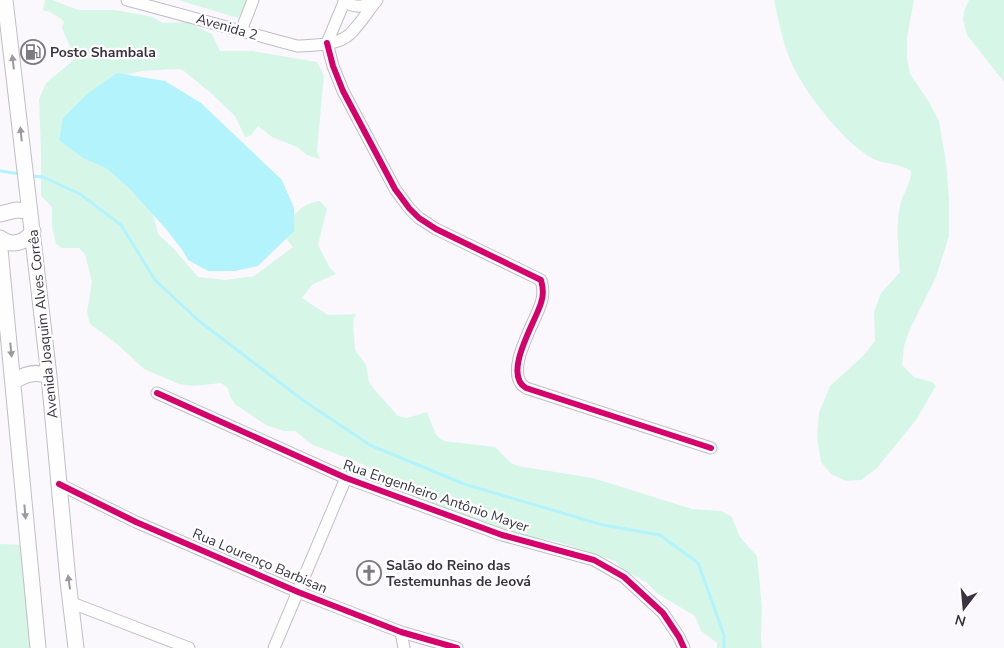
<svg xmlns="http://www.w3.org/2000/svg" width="1004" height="648" viewBox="0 0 1004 648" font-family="'Nunito Sans',sans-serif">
	<rect width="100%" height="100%" fill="#faf8fd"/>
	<!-- green -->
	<path fill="#d6f7e8" d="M45 0H52L78 10H115L153 17 163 23 187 22 212 34 220 51H253L317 62 324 75 318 140 317 151 320 159 307 155 297 147 272 137 258 126 250 136 245 137 235 116 212 94 184 71 179 69 141 71 119 77 158 234 175 250 198 277 225 280 254 276 293 247 281 232C293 217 300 203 320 201L327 209 318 245 330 268 336 274 313 284 302 298 328 315 356 314 353 321 355 350 366 365 369 382 374 389 398 416 407 418 427 412 436 435 444 441 495 447 511 463 518 466 593 478 692 509 721 511 732 517 740 537 757 556 762 608 761 636 762 648H717V643L701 631 695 616 658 594 646 582 623 570 615 561 558 542 507 532 466 519 440 506 405 492 384 481 367 466 311 444 295 431H284L266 425 236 405 230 397 228 388 221 383 194 386 179 384 144 369 117 344 90 324 87 312 92 282 85 254 79 248H62L56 244 52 228V207L41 196V151L39 99 46 83 75 59 62 28 64 21 50 12 43 10Z
		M178 0H250L247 6 238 18Z
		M774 0H914L907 38V57L910 74 929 102 939 121 946 162 949 198V236L936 277 910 329 904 346 902 365 914 377 932 382 936 386 916 420 877 468 861 480 846 481 831 474 821 462 817 439 819 413 830 386 862 357 875 341 874 312 881 293 900 272C898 254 896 222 900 205 903 193 911 184 911 171 898 162 881 165 868 156 839 137 798 85 787 52 781 35 778 17 774 0Z
		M969 0H1004V82L967 35 963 20 964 11Z
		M0 544 28 545 35 648H0Z"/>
	<!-- water -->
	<path fill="#b3f3fc" d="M117 73 165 81 201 103 282 180 294 208V231L258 266 235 271H208L188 260 183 251 166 229 129 188 106 168 83 158 59 140 63 118 87 94Z"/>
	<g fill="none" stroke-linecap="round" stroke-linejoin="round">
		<!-- stream -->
		<path stroke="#b3f3fc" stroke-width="3" d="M0 171 20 174
			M31 176 43 177 80 194 121 225 155 280 199 321 304 401 370 445 464 484 603 525 660 535 698 563 724 635V648"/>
		<defs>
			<path id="minor" d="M127 0 297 46C313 45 337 46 350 34 360 24 368 11 377 0
				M344 1C354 8 363 8 373 1
				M241 31 253 0
				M327 43 333 66 343 91 395 189 409 208 419 218 436 229 541 280C543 287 544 295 541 303 535 323 502 374 526 388L711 448
				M327 43 345 0
				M157 393 346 478 502 535 594 560 624 577 663 613 679 637 684 648
				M59 484 136 522 298 592 401 632 457 648
				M72 603 189 648
				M401 632 404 648
				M274 648 346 478"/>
			<path id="secondary" d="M5 0 49 376 68 581 76 648
				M0 214 16 210 30 211
				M0 238C12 247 25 243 33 231
				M0 249 38 648
				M14 382C25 373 36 371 49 376"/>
		</defs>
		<!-- minor casing -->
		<use href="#minor" stroke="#c0bdc4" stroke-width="13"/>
		<!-- secondary casing -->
		<use href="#secondary" stroke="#c0bdc4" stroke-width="17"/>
		<!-- minor -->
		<use href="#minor" stroke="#fefeff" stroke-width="11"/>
		<!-- secondary -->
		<use href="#secondary" stroke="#fefeff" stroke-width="15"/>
		<defs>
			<path id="cycleway" d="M327 43 333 66 343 91 395 189 409 208 419 218 436 229 541 280C543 287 544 295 541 303 535 323 502 374 526 388L711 448
				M157 393 346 478 502 535 594 560 624 577 663 613 679 637 684 648
				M59 484 136 522 298 592 401 632 457 648"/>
		</defs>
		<!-- cycleway casing -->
		<use href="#cycleway" stroke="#fff" stroke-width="9"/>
		<!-- cycleway -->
		<use href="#cycleway" stroke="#d6006c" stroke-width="6"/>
	</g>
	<!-- one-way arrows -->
	<defs><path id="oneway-solid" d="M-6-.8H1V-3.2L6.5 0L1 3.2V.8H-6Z" transform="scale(1.25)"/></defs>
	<g fill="#9c99a0">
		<use href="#oneway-solid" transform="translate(13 62) rotate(-97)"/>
		<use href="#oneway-solid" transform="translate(21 134) rotate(-96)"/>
		<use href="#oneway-solid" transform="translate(11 350) rotate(84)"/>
		<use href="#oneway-solid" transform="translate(25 512) rotate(85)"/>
		<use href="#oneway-solid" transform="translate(69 582) rotate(-98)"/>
	</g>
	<!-- icons -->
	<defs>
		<symbol id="fuel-ring" viewBox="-11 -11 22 22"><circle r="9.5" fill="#fff" stroke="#7d7982" stroke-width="1.5"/><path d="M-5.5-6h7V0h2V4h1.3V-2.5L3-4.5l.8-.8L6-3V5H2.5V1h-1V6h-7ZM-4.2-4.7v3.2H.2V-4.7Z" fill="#7d7982"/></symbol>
		<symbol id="church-ring" viewBox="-11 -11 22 22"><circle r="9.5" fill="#fff" stroke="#7d7982" stroke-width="1.5"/><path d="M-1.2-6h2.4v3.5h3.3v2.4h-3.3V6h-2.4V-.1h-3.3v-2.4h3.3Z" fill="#7d7982"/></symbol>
	</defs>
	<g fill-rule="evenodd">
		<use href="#fuel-ring" x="19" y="38" width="28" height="28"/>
		<use href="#church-ring" x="355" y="559" width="28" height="28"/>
	</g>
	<g text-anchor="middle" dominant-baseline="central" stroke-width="4.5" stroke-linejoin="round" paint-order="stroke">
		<!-- street labels -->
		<g font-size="14" fill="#393440" stroke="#fff">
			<text transform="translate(227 27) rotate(16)">Avenida 2</text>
			<text transform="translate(43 324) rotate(-96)">Avenida Joaquim Alves Corrêa</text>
			<text transform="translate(436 496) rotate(19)">Rua Engenheiro Antônio Mayer</text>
			<text transform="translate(260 561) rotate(23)">Rua Lourenço Barbisan</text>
		</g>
		<!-- poi labels -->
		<g font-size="14" font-weight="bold" fill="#393440" stroke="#fff" text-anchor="start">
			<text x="50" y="52">Posto Shambala</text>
			<text x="386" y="565">Salão do Reino das<tspan x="386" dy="16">Testemunhas de Jeová</tspan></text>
		</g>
	</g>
	<!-- north arrow -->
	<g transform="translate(964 608) rotate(196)" stroke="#ffffff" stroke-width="4" paint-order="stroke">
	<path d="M0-4L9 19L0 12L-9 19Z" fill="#393440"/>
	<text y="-8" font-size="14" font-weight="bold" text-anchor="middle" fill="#393440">N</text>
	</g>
</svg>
